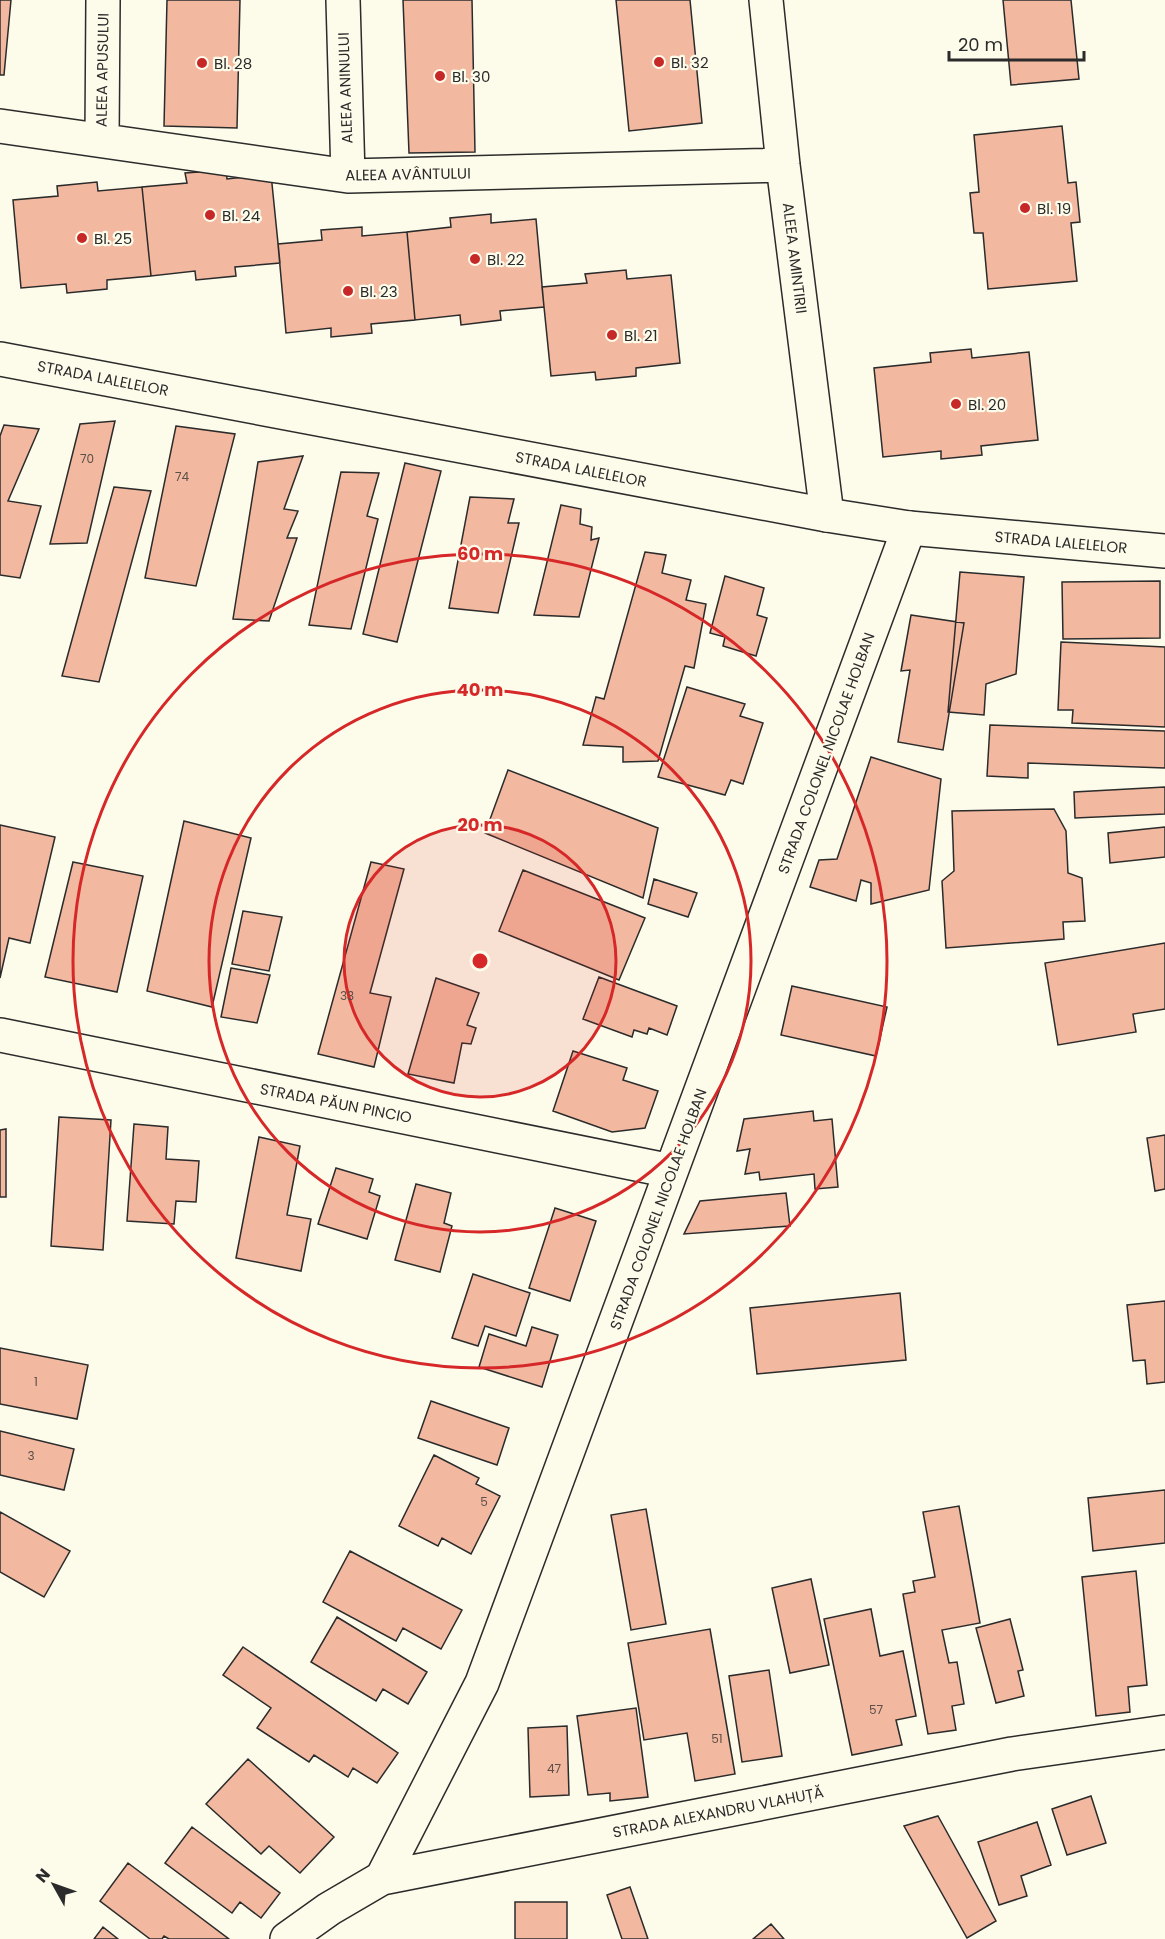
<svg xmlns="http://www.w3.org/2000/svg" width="1165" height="1939" viewBox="0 0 1165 1939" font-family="Poppins,sans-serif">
	<rect width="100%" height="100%" fill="#fdfbea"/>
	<!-- building -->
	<path fill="#f2b8a0" stroke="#2b2b2b" stroke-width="1.5" d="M0 0H11L4 75H0Z
		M167 0H240L237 128 164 126Z
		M403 0H472L475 152 409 153Z
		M616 0H690L702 123 629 131Z
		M1003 0H1071L1079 79 1011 85Z
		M1062 126 1068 183 1076 182 1080 222 1071 223 1077 281 988 289 983 233H974L970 193 979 192 974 135Z
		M226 170 227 179 271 174 280 263 235 267 236 276 196 280 195 271 151 276 142 187 187 183 185 173Z
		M97 182 98 191 142 187 151 276 107 280V289L67 293 66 284 21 288 13 200 58 196 57 186Z
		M491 214V223L536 219 544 307 500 311 501 320 461 325 460 315 415 320 407 232 451 227 450 218Z
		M362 227V236L407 232 415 320 371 324 372 333 331 337V328L286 333 278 244 322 240 321 230Z
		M626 270 627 279 671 275 680 363 636 368V376L596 380 595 372 551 376 542 287 587 283 585 274Z
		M971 349 972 358 1029 352 1038 440 981 446 982 455 941 459V451L883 457 874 368 931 362 930 353Z
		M115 421 87 543 50 544 80 424Z
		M4 425 39 429 8 501 41 506 20 578 0 575V436Z
		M176 426 235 434 196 586 145 578Z
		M303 456 284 509 298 511 287 538H297L269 621 233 619 258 462Z
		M405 463 441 471 397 642 363 634Z
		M341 472 379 473 367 516 378 519 351 629 309 625Z
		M114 487 151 491 99 682 62 676Z
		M470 497 514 499 508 523H519L498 613 449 608Z
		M561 505 581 509 580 524 592 527 591 540 599 538 579 617 534 615Z
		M645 552 666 555 662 573 691 580 686 600 706 604 694 668 685 666 658 761 623 762V747L583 745 596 697 604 699Z
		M960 572 1024 577 1016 674 986 684 984 715 948 712Z
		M725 576 764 588 757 615 767 618 756 656 723 646 725 637 710 633Z
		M1160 581V638L1063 639 1062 582Z
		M911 615 964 623 943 750 898 742 910 670 901 671Z
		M1061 642 1165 647V727L1072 723 1073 710H1058Z
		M687 687 745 704 740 716 763 723 743 784 731 780 725 795 658 777Z
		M990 725 1165 731V768L1028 763V778L987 776Z
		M871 757 941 779 929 890 871 904V883L861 880 856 901 810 887 819 860 837 859Z
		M508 770 658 828 643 898 485 833Z
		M1165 787V814L1075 818 1074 792Z
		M1054 809 1066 831 1068 873 1082 878 1085 921 1063 922 1064 939 946 948 942 881 954 871 952 811Z
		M184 821 251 838 212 1007 147 991Z
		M0 825 55 837 30 943 9 938 0 978Z
		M1165 827V857L1110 863 1108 833Z
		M73 862 143 876 117 992 45 977Z
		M371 862 404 869 370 993 391 997 374 1067 318 1054Z
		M523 870 645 918 619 980 499 931Z
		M654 879 697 893 688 917 648 904Z
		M243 911 282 917 269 971 232 964Z
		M1165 943V1009L1133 1014 1136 1032 1058 1045 1045 963Z
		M231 968 270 975 257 1023 221 1017Z
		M599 977 677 1006 667 1035 649 1028 647 1034 634 1030 632 1037 583 1019Z
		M436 978 479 993 467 1025 476 1028 471 1044 462 1043 454 1083 408 1074Z
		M792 986 887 1007 876 1056 781 1035Z
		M573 1051 627 1068 623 1080 658 1091 645 1128 612 1132 553 1111Z
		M813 1111 814 1121 832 1119 838 1187 815 1189 814 1174 760 1180 759 1172 745 1174 750 1149 737 1151 744 1119Z
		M59 1117 111 1120 103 1250 51 1246Z
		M134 1124 168 1127 166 1159 199 1161 196 1202 176 1201 174 1224 127 1221Z
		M6 1129V1197H0V1130Z
		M1165 1135V1189L1155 1191 1147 1138Z
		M259 1137 300 1146 287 1215 311 1219 301 1271 236 1258Z
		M336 1168 373 1179 369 1192 380 1196 367 1239 318 1224Z
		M416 1184 451 1193 444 1223 452 1226 440 1272 395 1260Z
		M786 1193 790 1226 684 1234 700 1201Z
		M555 1208 596 1221 570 1301 529 1288Z
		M473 1274 530 1293 516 1336 485 1326 478 1346 452 1338Z
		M900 1293 906 1360 757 1374 750 1308Z
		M1165 1301V1382L1147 1384 1145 1360 1133 1361 1127 1305Z
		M532 1327 558 1335 542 1387 479 1367 489 1334 526 1346Z
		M0 1348 88 1365 77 1419 0 1404Z
		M431 1401 509 1428 497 1465 418 1438Z
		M0 1431 74 1449 64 1490 0 1475Z
		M434 1455 479 1478 476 1484 500 1496 471 1554 442 1538 438 1546 399 1526Z
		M1165 1490V1543L1093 1551 1088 1498Z
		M959 1506 980 1623 942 1630 949 1663 957 1662 964 1704 952 1706 956 1730 928 1734 903 1594 915 1592 913 1581 935 1577 923 1512Z
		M646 1509 666 1624 631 1630 611 1515Z
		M0 1512 70 1551 44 1597 0 1572Z
		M350 1551 462 1610 441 1649 403 1628 396 1641 323 1602Z
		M1136 1571 1147 1685 1128 1687 1130 1712 1096 1716 1082 1577Z
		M811 1579 829 1665 790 1673 772 1588Z
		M871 1609 880 1656 903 1651 916 1716 896 1720 902 1745 852 1755 824 1619Z
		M337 1617 427 1672 408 1704 383 1689 376 1701 311 1662Z
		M1010 1619 1023 1670 1018 1671 1024 1696 996 1703 976 1628Z
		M710 1629 735 1774 695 1781 687 1733 644 1740 628 1643Z
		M243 1647 398 1753 377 1783 353 1768 348 1777 314 1755 309 1762 257 1728 271 1708 223 1675Z
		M769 1670 782 1756 742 1762 729 1676Z
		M636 1708 648 1797 610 1801V1793L588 1795 577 1716Z
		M567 1726 569 1795 530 1797 528 1728Z
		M248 1759 334 1837 300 1873 269 1846 261 1854 206 1804Z
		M1091 1796 1106 1843 1067 1855 1052 1809Z
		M938 1816 996 1921 967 1938 904 1826Z
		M1037 1822 1051 1865 1021 1876 1027 1896 999 1905 978 1842Z
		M192 1827 280 1893 261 1918 240 1902 232 1913 165 1863Z
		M128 1863 229 1939H169L164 1936 162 1939H150L100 1901Z
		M630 1887 648 1939H622L607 1895Z
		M515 1902H567V1939H515Z
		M771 1924 784 1939H753Z
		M103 1927 118 1939H94Z"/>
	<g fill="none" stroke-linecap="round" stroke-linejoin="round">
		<defs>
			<path id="minor" d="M343 0 348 176
				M766 0 783 165 827 515
				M0 126 348 176 783 165
				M102 140 103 0
				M0 1035 671 1171
				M382 1878 482 1683 909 528
				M287 1939 329 1909 382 1878 1012 1754 1165 1732"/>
			<path id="tertiary" d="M0 359 827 515 909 528 1165 551"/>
		</defs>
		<!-- minor casing -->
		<use href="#minor" stroke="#2b2b2b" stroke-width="36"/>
		<!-- tertiary casing -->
		<use href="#tertiary" stroke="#2b2b2b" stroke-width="36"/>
		<!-- minor -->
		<use href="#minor" stroke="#fdfbea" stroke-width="33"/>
		<!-- tertiary -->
		<use href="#tertiary" stroke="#fdfbea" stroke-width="33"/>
	</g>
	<!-- distance rings -->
	<circle cx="480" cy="961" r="136" fill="#d62828" fill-opacity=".12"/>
	<g fill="none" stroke="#d62828" stroke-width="3">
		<circle cx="480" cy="961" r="136"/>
		<circle cx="480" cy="961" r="271"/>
		<circle cx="480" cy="961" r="407"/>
	</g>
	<!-- markers -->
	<g fill="#c62828" stroke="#fdfbea" stroke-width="2">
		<circle cx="659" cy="62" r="6"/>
		<circle cx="202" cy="63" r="6"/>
		<circle cx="440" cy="76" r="6"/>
		<circle cx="1025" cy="208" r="6"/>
		<circle cx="210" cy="215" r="6"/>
		<circle cx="82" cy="238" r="6"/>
		<circle cx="475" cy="259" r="6"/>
		<circle cx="348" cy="291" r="6"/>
		<circle cx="612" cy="335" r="6"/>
		<circle cx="956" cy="404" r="6"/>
	</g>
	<g text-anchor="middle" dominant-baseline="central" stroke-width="4.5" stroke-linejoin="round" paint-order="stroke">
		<!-- number labels -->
		<g font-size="12" fill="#5d4e48">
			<text x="87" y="458">70</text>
			<text x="182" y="476">74</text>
			<text x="347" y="995">33</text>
			<text x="36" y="1381">1</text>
			<text x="31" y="1455">3</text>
			<text x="484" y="1501">5</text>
			<text x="876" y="1709">57</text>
			<text x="717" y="1738">51</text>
			<text x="554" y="1768">47</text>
		</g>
		<!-- poi labels -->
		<g font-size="15" fill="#2b2b2b" stroke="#fdfbea" text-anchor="start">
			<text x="671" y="62">Bl. 32</text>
			<text x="214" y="63">Bl. 28</text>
			<text x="452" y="76">Bl. 30</text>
			<text x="1037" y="208">Bl. 19</text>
			<text x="222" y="215">Bl. 24</text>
			<text x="94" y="238">Bl. 25</text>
			<text x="487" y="259">Bl. 22</text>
			<text x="360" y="291">Bl. 23</text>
			<text x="624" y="335">Bl. 21</text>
			<text x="968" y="404">Bl. 20</text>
		</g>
		<!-- street labels -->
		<g font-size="15" fill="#2b2b2b" stroke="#fdfbea">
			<text transform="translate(102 70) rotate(-89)">ALEEA APUSULUI</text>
			<text transform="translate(345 88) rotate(-92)">ALEEA ANINULUI</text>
			<text transform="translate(408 174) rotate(-1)">ALEEA AVÂNTULUI</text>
			<text transform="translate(795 258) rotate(83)">ALEEA AMINTIRII</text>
			<text transform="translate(103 378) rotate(11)">STRADA LALELELOR</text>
			<text transform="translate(581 469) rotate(11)">STRADA LALELELOR</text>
			<text transform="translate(1061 542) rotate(5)">STRADA LALELELOR</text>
			<text transform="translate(826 753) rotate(-70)">STRADA COLONEL NICOLAE HOLBAN</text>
			<text transform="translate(336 1103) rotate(11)">STRADA PĂUN PINCIO</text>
			<text transform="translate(658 1209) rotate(-70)">STRADA COLONEL NICOLAE HOLBAN</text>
			<text transform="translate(718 1812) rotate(-11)">STRADA ALEXANDRU VLAHUȚĂ</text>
		</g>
	</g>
	<circle cx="480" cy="961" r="9" fill="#d62828" stroke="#fdfbea" stroke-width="3"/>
	<g font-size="18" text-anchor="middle" font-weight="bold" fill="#d62828" stroke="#fdfbea" stroke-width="4.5" stroke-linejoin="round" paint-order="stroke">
		<text x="480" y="560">60 m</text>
		<text x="480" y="696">40 m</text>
		<text x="480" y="831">20 m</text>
	</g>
	<!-- north arrow -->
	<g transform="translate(54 1885) rotate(310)" stroke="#fdfbea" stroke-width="4.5" paint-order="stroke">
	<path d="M0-4.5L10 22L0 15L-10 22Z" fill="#2b2b2b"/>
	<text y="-9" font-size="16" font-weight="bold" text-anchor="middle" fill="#2b2b2b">N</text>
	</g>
	<!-- scale -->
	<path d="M949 51v9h135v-9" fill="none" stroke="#2b2b2b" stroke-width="3"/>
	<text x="958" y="51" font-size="18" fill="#2b2b2b" stroke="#fdfbea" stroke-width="4.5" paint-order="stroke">20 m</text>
</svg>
